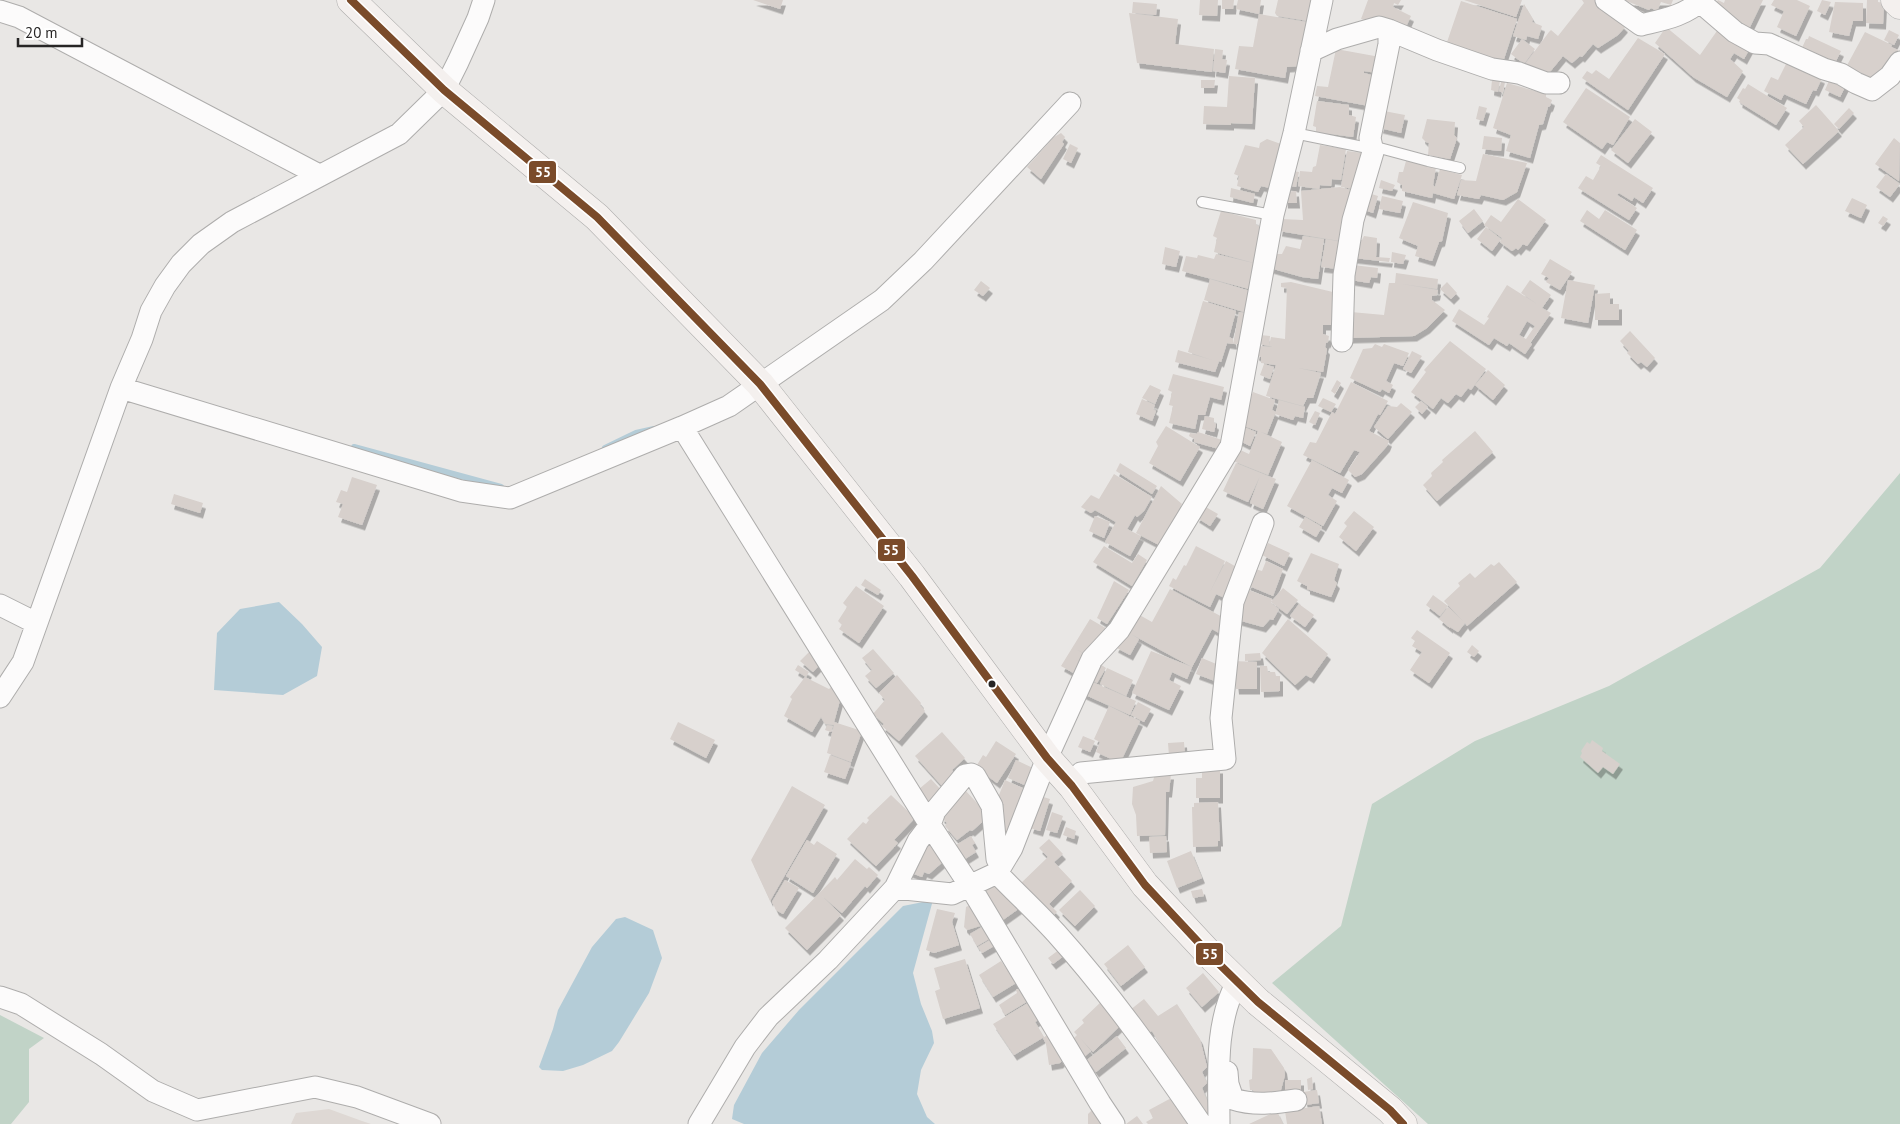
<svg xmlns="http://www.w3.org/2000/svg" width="1900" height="1124" viewBox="0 0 1900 1124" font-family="'PT Sans',sans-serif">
	<defs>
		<filter id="shadow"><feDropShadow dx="3" dy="5.5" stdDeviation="0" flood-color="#0004"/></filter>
	</defs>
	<rect width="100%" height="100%" fill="#e9e7e5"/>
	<!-- built -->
	<path fill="#ded8d4" d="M329 1109 362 1121 371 1124H291L296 1113Z"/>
	<!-- forest -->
	<path fill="#c1d3c7" d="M1900 473V1124H1428L1272 983 1341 926 1372 804 1475 741 1609 686 1820 568Z
		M0 1015 44 1038 29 1049V1102L11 1124H0Z"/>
	<!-- water -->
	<path fill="#b4ccd7" d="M279 602 302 624 322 647 317 676 283 695 214 690 217 633 240 609Z
		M933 900 913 973 921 1004 932 1031 934 1043 921 1070 917 1094 927 1117 935 1124H744L732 1119 734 1105 762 1053 799 1010 903 906Z
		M625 917 653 930 662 958 649 993 619 1042 612 1051 583 1065 563 1071 542 1070 539 1067 553 1029 558 1010 592 947 616 919Z"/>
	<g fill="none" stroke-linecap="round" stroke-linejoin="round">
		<!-- stream -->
		<path stroke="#b4ccd7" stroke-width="6" d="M354 447 501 487
			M605 448 636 433 654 429"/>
	</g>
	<!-- building -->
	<path fill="#d7d0cc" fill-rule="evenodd" filter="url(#shadow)" d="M753 0H783L780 9Z
		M1200 0H1218L1217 16 1199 15Z
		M1222 0H1234L1233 9H1222Z
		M1238 0H1261L1259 14 1236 9Z
		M1278 0H1312L1308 21 1277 16 1275 13Z
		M1368 0H1401L1398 5 1394 3 1393 7 1411 16 1405 29 1361 19Z
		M1464 0H1522L1516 17Z
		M1582 0H1597L1625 27 1618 35 1598 48 1593 44 1582 57 1580 56 1572 63 1563 56 1544 79 1525 64 1549 32 1551 30 1558 36 1584 3Z
		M1624 0H1673L1671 5 1661 2 1657 11 1651 8 1649 10Z
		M1718 0 1724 3 1725 0H1763L1748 31 1714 7Z
		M1774 0H1797L1810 6 1796 36 1777 27 1784 11 1771 5Z
		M1822 0 1831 2 1825 15 1817 11Z
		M1867 0H1878V2L1884 3 1883 24 1866 23Z
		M1461 1 1517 19 1502 65 1446 45Z
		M1133 2 1157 4 1156 15 1132 13Z
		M1835 2 1863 3V21H1853L1849 36 1829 32Z
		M1524 4 1533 19 1529 31 1532 22 1542 26 1538 39 1527 36 1526 40 1513 36Z
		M1129 13 1178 19 1175 44 1214 49 1212 72 1137 63Z
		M1259 14 1313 23 1300 66 1287 67 1285 78 1235 69 1239 46 1253 47Z
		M1666 27 1700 55 1719 28 1750 48 1744 59 1734 53 1730 59 1743 71 1727 97 1693 77 1655 43Z
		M1889 30 1899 35 1894 45 1884 40Z
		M1865 32 1892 45 1891 47 1898 50 1894 60 1876 82 1845 69Z
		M1809 36 1841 51 1834 65 1801 50 1806 39H1808Z
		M1638 38 1665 54 1628 110 1582 78 1587 71 1592 74 1596 70 1609 79Z
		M1522 39 1535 49 1524 64 1511 54Z
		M1215 49 1223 50 1222 59 1227 60 1225 73 1213 71Z
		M1336 49 1380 57 1377 73 1364 71V73L1375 76 1369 106 1315 96 1317 86 1328 87Z
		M1787 62 1822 78 1816 91 1813 90 1806 104 1784 94 1781 100 1764 91 1771 77 1778 80Z
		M1229 76 1255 78 1252 124 1231 123V125L1203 124 1204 106 1227 107Z
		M1831 76 1847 83 1840 97 1825 90Z
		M1201 80H1215L1214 88H1201Z
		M1492 80 1500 81 1498 92 1491 90Z
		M1501 82H1505L1503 93 1499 91Z
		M1507 83 1546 94V97L1552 100 1550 106 1548 107 1543 124 1539 125 1530 158 1506 151 1511 135 1493 128Z
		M1748 84 1787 108 1776 125 1739 102 1740 100 1737 98 1743 88 1745 89Z
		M1586 88 1630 117 1613 145 1607 142 1602 149 1563 122Z
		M1317 101 1349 105V115L1356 117 1353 137 1316 132V127L1313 126Z
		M1816 105 1839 131 1803 164 1785 145 1804 127 1799 121Z
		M1479 106 1487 108 1483 121 1476 119Z
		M1849 108 1854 113 1839 129 1834 124Z
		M1384 111 1405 115 1401 133 1380 128Z
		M1427 119 1455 122 1454 135 1457 138 1450 159 1428 155 1429 143 1426 142 1422 138Z
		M1635 119 1652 132 1628 163 1611 150Z
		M1061 133 1065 137 1062 142 1064 144 1041 179 1027 167 1054 137Z
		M1484 136 1502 138 1501 151 1482 149Z
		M1894 138 1900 143 1899 181 1875 164Z
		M1267 139 1281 144 1270 188 1261 186 1258 192 1237 186 1239 176 1234 174 1245 145 1259 148 1260 143Z
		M1070 144 1078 148 1071 163 1063 159Z
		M1320 145 1346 149 1341 180 1332 179 1331 186 1320 185 1319 189 1298 186 1300 171 1312 172 1313 167 1316 166Z
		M1347 151 1363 153 1354 189 1341 187Z
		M1483 154 1527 163 1517 192 1503 200 1481 195 1479 199 1457 195 1461 180 1476 181Z
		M1601 155 1653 188 1643 203 1634 197 1632 201 1619 193 1617 195 1637 208 1629 220 1578 188 1586 176 1593 180 1601 166 1596 163Z
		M1406 161 1436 167 1433 185 1435 187 1440 169 1462 175 1454 199 1433 193 1432 198 1402 191V185L1397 182 1399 172H1403Z
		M1288 170 1299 172 1296 187 1286 185Z
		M1886 174 1900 184 1890 197 1876 187Z
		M1381 180 1395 185 1392 191 1379 188Z
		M1340 187 1351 190 1340 241 1279 231 1281 219 1303 220 1301 191Z
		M1231 188 1255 194 1253 203 1230 197Z
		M1296 191 1297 203H1285L1284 192Z
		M1368 193 1378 196 1373 213 1362 209Z
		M1382 196 1403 201 1400 213 1379 209Z
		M1852 198 1867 205 1861 218 1845 211Z
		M1518 199 1546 220 1527 246 1523 244 1518 250 1516 248 1512 251 1500 242 1502 238 1484 225 1491 215 1501 222Z
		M1413 202 1448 213 1442 241 1439 242 1432 261 1415 256 1418 246 1399 238Z
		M1474 209 1483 221 1468 233 1459 221Z
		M1587 210 1599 219 1605 210 1637 230 1625 250 1580 221Z
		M1221 211 1256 220V225L1261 227 1254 263 1214 252 1217 238 1213 236Z
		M1883 216 1888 219 1883 226 1878 223Z
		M1486 227 1501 239 1492 251 1477 239Z
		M1303 236 1324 239 1318 279 1302 277 1270 268 1273 254H1282L1286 246 1300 249Z
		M1364 236 1377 238 1376 257 1390 258 1389 262 1354 258 1355 240H1362Z
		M1326 239 1342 242 1338 269 1321 267Z
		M1165 247 1180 251 1176 267 1162 264Z
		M1392 252 1406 255 1403 264 1391 262Z
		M1216 254 1253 263 1249 289 1182 271 1186 256 1197 258 1198 255 1214 259Z
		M1550 259 1572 272 1560 290 1546 282 1549 278 1541 274Z
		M1353 265 1378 268 1377 278 1371 277 1369 283 1351 280Z
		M1396 273 1438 279 1437 289 1402 284 1438 290 1437 295 1432 296V300L1445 310 1427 328 1414 336 1348 338 1351 312 1384 315 1389 283H1395Z
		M1210 279 1250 291 1244 312 1204 300Z
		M1530 280 1551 295 1542 308 1551 313 1530 343 1532 344 1525 354 1509 343 1507 346 1494 338 1489 345 1452 321 1459 309 1484 325 1489 318 1487 317 1507 285 1537 304 1521 293ZM1527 321 1535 326 1526 339 1519 335Z
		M1568 280 1595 285 1588 323 1561 318Z
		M981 281 990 288 983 296 974 290Z
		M1291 282 1337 293 1336 325H1323V334L1329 336 1328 342 1326 343 1325 347 1327 349 1323 372 1298 368 1321 373 1313 398H1307L1303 406 1266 396 1276 365 1261 363V357L1256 355 1258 346 1273 347 1269 346 1271 337 1285 339 1287 288 1281 287V283Z
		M1447 282 1457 293 1451 299 1440 289Z
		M1610 293V304H1619V320H1595V294Z
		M1203 301 1236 311 1229 337 1233 339V344L1227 343 1221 362 1219 361 1215 372 1175 362 1178 350 1212 360 1188 352Z
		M1239 312 1245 313 1239 344H1233Z
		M1630 331 1655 358 1647 367 1641 362 1638 364 1627 353 1629 351 1620 341Z
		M1260 335 1270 336 1269 346 1259 344Z
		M1450 341 1486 369 1471 390 1468 388 1461 397 1456 394 1448 403 1441 398 1433 409 1411 392 1426 372 1424 370Z
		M1375 344 1382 347 1384 344 1409 353 1403 366 1394 363 1386 381 1393 385 1389 393 1382 389 1380 392 1350 378 1363 349 1372 348Z
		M1412 351 1422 356 1411 373 1403 369Z
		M1264 364 1274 367 1270 379 1260 375Z
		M1488 370 1505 385 1493 400 1475 385Z
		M1173 374 1224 387 1221 400 1210 397 1205 415H1198L1195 429 1169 423 1173 406 1169 405 1172 392 1168 390Z
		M1337 380 1341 383 1335 394 1331 391Z
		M1351 382 1388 401 1380 415 1378 414 1369 431 1389 441 1387 446 1362 474 1355 477 1348 470 1360 452 1354 450 1340 473 1303 455 1310 442 1316 443 1332 412 1335 414Z
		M1150 385 1161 390 1155 404 1142 398Z
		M1253 392 1275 400 1272 410 1276 412 1279 400 1305 407 1303 418 1295 416 1293 420 1275 414 1267 434 1261 432 1282 442 1268 475 1233 461 1238 449 1249 454 1258 431 1241 425Z
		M1323 398 1336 404 1331 412 1318 406Z
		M1142 399 1155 405 1153 409 1156 411 1152 421 1136 414Z
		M1421 401 1428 407 1422 414 1415 407Z
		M1401 403 1412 412 1388 439 1374 427 1388 406 1397 407Z
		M1315 411 1320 413 1315 425 1309 422Z
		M1205 416 1214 418V423L1216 424 1214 432 1202 429Z
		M1166 426 1200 447 1180 481 1149 463 1158 446 1156 442Z
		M1244 427 1256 432 1250 446 1238 440Z
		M1475 431 1493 452 1437 501 1423 485 1432 476 1431 473 1443 462 1442 460Z
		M1198 432 1222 440 1219 449 1194 442V439L1189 436 1190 433 1197 434Z
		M1312 460 1349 480 1342 493 1332 488 1328 495 1337 501 1323 526 1287 506Z
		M1120 463 1157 486 1152 494 1116 471Z
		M1236 463 1276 479 1263 509 1250 503 1260 476 1248 502 1223 491Z
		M1114 474 1152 497 1144 511 1137 517 1135 515 1127 529 1141 536 1130 556 1105 542 1116 522 1095 510 1091 513 1081 507 1091 495 1099 499Z
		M352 477 377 485 362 525 338 517 343 504 336 502 341 490 347 492Z
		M1161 486 1182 504 1159 545 1136 533Z
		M174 494 203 503 200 513 171 504Z
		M1204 506 1218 514 1210 526 1196 517Z
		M1354 511 1374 527 1356 551 1339 537 1347 526 1344 523Z
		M1095 516 1110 522 1104 538 1089 531Z
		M1305 517 1322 527 1316 537 1299 527Z
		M1268 543 1290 553 1284 566 1262 555Z
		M1104 546 1132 563 1138 554 1147 560 1132 586 1093 562Z
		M1196 546 1225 561 1210 592 1226 561 1240 569 1225 598 1216 594 1210 607 1169 586 1173 578 1176 580 1184 565 1186 566Z
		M1311 553 1339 564 1334 580 1337 583 1331 597 1307 589V586L1297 581Z
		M1266 561 1283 569 1273 596 1247 585 1255 569 1262 571Z
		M1499 562 1517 582 1467 626 1465 623 1458 632 1450 627V628L1439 619 1448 607 1463 621 1444 601 1460 586 1458 583 1470 573 1475 578 1491 564 1494 566Z
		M865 579 881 590 878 595 861 585Z
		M1114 581 1129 590 1107 624 1097 618Z
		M856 586 884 606 859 643 839 629 842 625 838 621 847 607 843 603Z
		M1283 588 1298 600 1287 614 1271 602Z
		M1170 589 1228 620 1221 634 1212 629 1192 667 1131 634 1139 639 1130 655 1115 647 1136 613 1152 622Z
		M1246 589 1272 599 1271 603 1279 609 1273 620 1270 619 1263 627 1238 620Z
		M1433 595 1448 606 1440 616 1426 605Z
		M1299 604 1314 615 1305 627 1290 616Z
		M1090 619 1109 630 1087 655 1076 649 1089 657 1077 675 1061 666Z
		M1288 619 1328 654 1311 678 1306 675 1295 685 1262 653Z
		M1417 630 1450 653 1429 683 1410 670 1422 652 1412 646 1415 641 1411 638Z
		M1472 645 1479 651 1474 657 1467 652Z
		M873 649 894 673 876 688 865 676 872 670 862 658Z
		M811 650 823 661 813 672 800 661Z
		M1151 651 1192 667 1187 679 1172 672 1169 680 1181 686 1169 710 1132 693Z
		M1260 653 1261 660 1245 661V654Z
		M1202 658 1221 666 1215 681 1196 674Z
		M1233 661 1257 662V689H1236Z
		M1097 662 1106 668 1097 683 1088 678Z
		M798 665 809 672 806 677 795 670Z
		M1260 666H1267L1268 672H1275L1276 676H1280V691L1261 692Z
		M1107 668 1133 680 1126 696 1100 684Z
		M897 675 921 703 920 705 925 711 899 741 882 726 884 724 873 714 885 700 879 693Z
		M805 677 829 689 832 686 842 693 834 722 862 731 851 762 827 753 834 725 825 724 821 717 812 732 784 716 792 699 790 697Z
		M1088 680 1136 701 1130 715 1081 693Z
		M1138 702 1151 709 1144 722 1131 715Z
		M1109 706 1129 716V718L1130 716 1140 721 1120 763 1096 752 1100 742 1094 739Z
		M678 722 715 740 706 758 670 739Z
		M827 725 833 726 831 732 825 730Z
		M942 732 965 758 952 770 955 774 942 786 915 756Z
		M1083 736 1095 741 1090 752 1078 747Z
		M1592 740 1603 748 1602 751 1620 764 1613 774 1603 767 1598 773 1580 757 1582 753 1581 751 1587 742 1590 744Z
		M996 741 1016 754 997 783 982 772 983 769 977 765 983 755 986 757Z
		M1184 742 1185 755 1169 756 1168 743Z
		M830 755 851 763 845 779 824 772Z
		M1016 760 1035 769 1027 786 1008 778Z
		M1202 768H1220V798H1196V778H1202Z
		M1155 774H1171L1169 792H1166L1165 835 1137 836 1136 815 1132 804 1133 787 1153 781Z
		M931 779 942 791 929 802 919 789Z
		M1005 780 1027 790 1009 836 1003 834 1000 818 1004 804 997 800Z
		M792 786 825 805 770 901 751 860Z
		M965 790 989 816 972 831 970 830 957 840 945 826 947 823 941 817Z
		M891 795 915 818 894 840 898 843 876 866 847 839 863 822 866 824 869 820 867 818Z
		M1040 796 1050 799 1040 831 1030 828Z
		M1218 802 1220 841H1218V846L1193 847 1192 807H1194V803Z
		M1052 812 1063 816 1057 833 1046 830Z
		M1066 827 1076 831 1074 839 1063 835Z
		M971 836 975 843 972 845 976 852 965 859 956 845Z
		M1166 836 1167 852 1150 853 1149 837Z
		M1049 839 1063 854 1054 862 1072 881 1049 904 1057 912 1050 918 1019 885 1048 857 1039 848Z
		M807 840 814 845 817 841 837 854 813 893 786 876Z
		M930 840 945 860 929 874 924 872 922 877 909 872Z
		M1191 851 1202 878 1177 888 1167 861Z
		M855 859 867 869 869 867 878 875 867 888 865 886 842 913 822 896 841 915 807 950 785 928 835 877 837 880Z
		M994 879 1021 907 1000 922 982 891Z
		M785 880 799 888 783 914 776 910 772 902Z
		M1202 889 1204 896 1193 898 1191 891Z
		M1080 890 1095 906 1075 926 1059 910Z
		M970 905 980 926 967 930 964 927 966 907Z
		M937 909 955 913 952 922 959 945 934 953 926 950Z
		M982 927 989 939 977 946 970 934Z
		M990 940 994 946 982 953 978 947Z
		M1128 945 1145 967 1121 986 1104 964Z
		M1060 949 1065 955 1053 964 1048 958Z
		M965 959 980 1008 943 1019 935 991 940 989 934 968Z
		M1001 961 1016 983 993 997 979 975Z
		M1203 973 1219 992 1202 1007 1186 988Z
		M1020 988 1028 1001 1005 1015 999 1005 1017 993 1016 990Z
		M1144 999 1158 1016 1177 1004 1200 1039 1207 1067 1202 1072 1207 1083 1202 1088 1214 1117 1206 1121 1152 1031 1146 1034 1130 1010Z
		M1103 1000 1124 1022 1093 1052 1081 1039 1091 1051 1084 1057 1072 1040 1077 1035 1074 1032 1084 1023 1082 1020Z
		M1028 1003 1038 1020 1035 1022 1044 1037 1014 1055 993 1024Z
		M1047 1035 1062 1061 1060 1063 1049 1065 1046 1044 1043 1038Z
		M1117 1036 1126 1048 1096 1072 1087 1060Z
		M1253 1048 1271 1049 1284 1068 1285 1075 1279 1097 1254 1093 1253 1090H1250L1249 1080 1252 1079Z
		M1312 1077 1313 1089 1308 1090 1307 1079Z
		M1285 1080H1301V1092L1285 1091Z
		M1317 1090 1319 1103 1305 1105 1303 1092Z
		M1175 1096 1190 1122 1186 1124H1148L1146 1122 1153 1118 1149 1110Z
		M1319 1106 1322 1124H1287L1285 1111Z
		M1093 1109 1100 1123V1124H1088V1114Z
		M1277 1111 1283 1124H1249Z
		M1137 1116 1143 1124H1126Z"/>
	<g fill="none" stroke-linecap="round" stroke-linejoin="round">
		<defs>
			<path id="lane" d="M1294 133 1363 147H1376L1428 161 1460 168
				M1202 202 1273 215"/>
			<path id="street" d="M1606 0 1641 25C1661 20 1686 16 1701 0
				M1700 2 1735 32 1755 43 1769 44 1824 69 1841 74 1856 83 1872 90 1890 76 1900 62
				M0 11 19 17 319 175
				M1311 51 1337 39 1379 27 1389 30 1437 50 1492 69 1519 73 1546 83H1559
				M1342 341 1344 275 1348 251 1353 220 1373 152 1370 138 1389 44V30
				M121 388 461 491 510 498 682 427 729 406 882 300 923 261 1070 103
				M682 427 930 825 918 841 895 888 828 960 768 1017 745 1047 699 1124
				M0 605 36 623
				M0 697 23 662 121 388 142 339 151 311 165 286 181 264 201 244 232 222 399 134 444 90 458 62 478 18 484 0
				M1072 786 1081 773 1225 759 1221 718 1233 602 1263 523
				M1001 866 997 859 992 806 975 776 971 774 965 775 935 811 930 825 970 886 1100 1103 1114 1124
				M997 873C1016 893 1037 912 1056 933 1109 992 1156 1058 1201 1124
				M895 888 952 894 997 873 1012 848 1047 758 1092 659 1119 630 1231 446 1273 215 1294 133 1322 0
				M0 997 21 1004 101 1054 153 1091 197 1110 315 1087 357 1097 430 1124
				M1227 1072 1228 1084 1233 1099C1254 1106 1275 1103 1296 1100
				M1219 1124C1219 1076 1214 1025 1237 982"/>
			<path id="secondary" d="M351 0 444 90 597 217 760 384 912 576 1047 758 1072 786 1145 885 1214 959 1258 1002 1390 1110 1403 1124
				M1895 0 1900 5"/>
		</defs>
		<!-- lane casing -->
		<use href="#lane" stroke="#aeadac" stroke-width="12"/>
		<!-- street casing -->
		<use href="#street" stroke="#aeadac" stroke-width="23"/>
		<!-- secondary casing -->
		<use href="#secondary" stroke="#aeadac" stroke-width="29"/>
		<!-- lane -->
		<use href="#lane" stroke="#fcfbfb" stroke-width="10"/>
		<!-- street -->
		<use href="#street" stroke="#fcfbfb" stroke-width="21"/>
		<!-- secondary -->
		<use href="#secondary" stroke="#f4f0ee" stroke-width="28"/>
		<defs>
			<path id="bus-1" d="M351 0 444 90 597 217 760 384 912 576 1047 758 1072 786 1145 885 1214 959 1258 1002 1390 1110 1403 1124"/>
		</defs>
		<!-- bus-1 casing -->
		<use href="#bus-1" stroke="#fff" stroke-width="11"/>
		<!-- bus-1 -->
		<use href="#bus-1" stroke="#7a4b2a" stroke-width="8"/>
	</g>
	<!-- markers -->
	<circle fill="#272525" stroke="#fff" stroke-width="2" cx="992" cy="684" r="4.5"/>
	<g stroke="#fff" stroke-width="2">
		<rect x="528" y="160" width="29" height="24" rx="5" fill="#7a4b2a"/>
		<rect x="877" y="538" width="29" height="24" rx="5" fill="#7a4b2a"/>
		<rect x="1195" y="942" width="29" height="24" rx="5" fill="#7a4b2a"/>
	</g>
	<g font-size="14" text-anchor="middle" font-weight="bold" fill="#fff">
		<text x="543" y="177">55</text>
		<text x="891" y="555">55</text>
		<text x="1210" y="959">55</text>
	</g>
	<!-- scale -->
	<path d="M18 38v8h64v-8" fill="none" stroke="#272525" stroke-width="2.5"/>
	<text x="25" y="38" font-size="15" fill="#272525" stroke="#ffffff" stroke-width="4" paint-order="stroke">20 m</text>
</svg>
